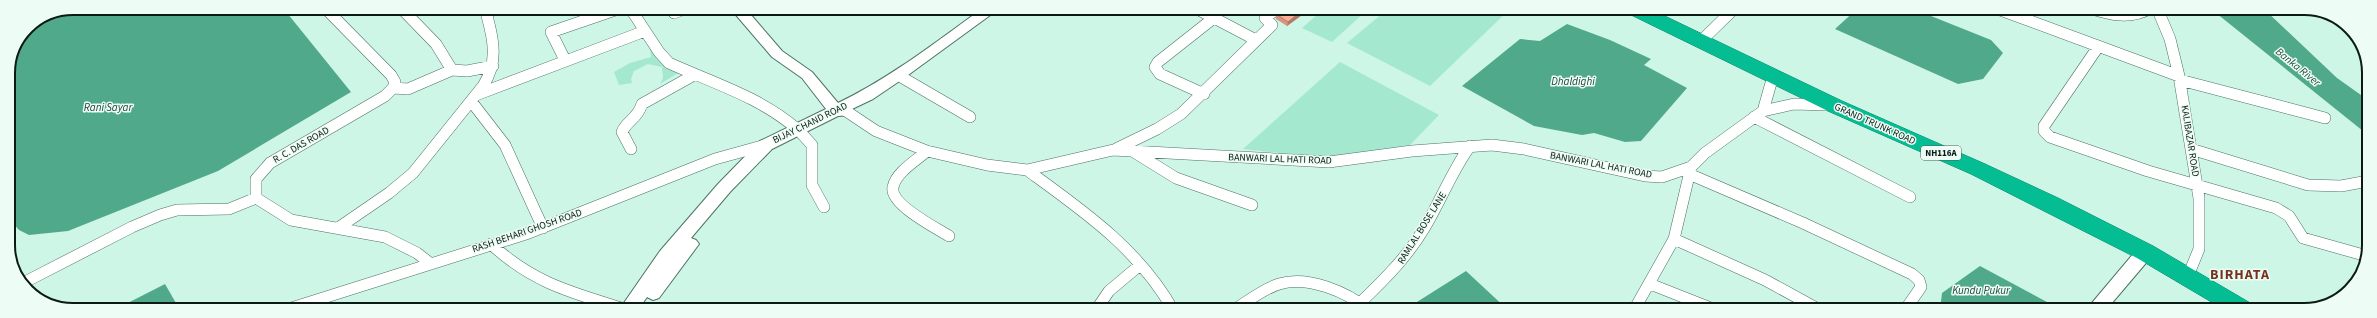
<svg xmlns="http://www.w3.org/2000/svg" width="2377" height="318" viewBox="0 0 2377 318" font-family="'Source Sans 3',sans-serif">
	<rect width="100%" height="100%" fill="#cdf6e6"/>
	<!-- green -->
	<path fill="#a4e9cf" d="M1325 8H1356L1365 12 1332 42 1302 28Z
		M1389 8H1511L1430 86 1347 43Z
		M653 47 680 72 660 84 663 78 662 67 648 64 634 71 631 79 632 83 619 85 614 72 630 63 651 57 650 49Z
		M1340 62 1439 115 1410 145 1323 158 1243 149Z"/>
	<!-- water -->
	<path fill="#51a98c" d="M73 8H283L351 92 218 171 68 231 29 235 19 230 10 220 8 72 27 27Z
		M1858 8H1911L1991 40 2003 53 1983 79 1958 84 1835 29Z
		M2211 9H2264L2337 78 2368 100V135Z
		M1567 24 1610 40 1651 59 1644 65 1687 88 1641 141 1625 142 1594 133 1582 135 1534 126 1462 86 1520 39 1540 41Z
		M1980 266 2062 310H1940L1942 293Z
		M1466 271 1508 310H1412L1409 307Z
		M165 284 180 310 116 309Z"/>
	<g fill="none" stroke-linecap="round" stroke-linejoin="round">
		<defs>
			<path id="street" d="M325 8 391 75 395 82 393 88 385 96 270 163 256 179V198L291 220 385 237 417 253 431 264
				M401 8 436 44 452 70
				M630 8 659 52 669 63C713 83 760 97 797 129
				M1195 8 1256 40
				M1995 8 2179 76
				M2089 8C2111 15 2130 20 2151 8
				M2157 8 2170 39 2179 76 2199 198V249L2188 276
				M674 13 687 8
				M1701 41 1735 8
				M2098 47 2044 126V131L2050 137 2148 171 2276 208 2289 216 2303 238 2367 256
				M565 60 551 32 621 8
				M903 78 970 117
				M2180 80 2325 118
				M393 88 408 89 452 70 467 71 493 66
				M1204 94 1160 74 1155 67 1158 62 1215 17
				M476 95 645 31
				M471 101 505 145 543 228
				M846 111 876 131 927 151 987 165 1027 170 1113 150 1329 162 1412 151 1492 145 1524 149 1645 176 1662 177 1691 167 1705 153 1763 111 1773 76
				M1763 111 1794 104 1826 105
				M1754 117 1910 197
				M802 134 812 145V185L824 207
				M631 149 622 132C627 120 637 120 642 104L694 75
				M1116 149 1157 129 1181 114 1272 25 1265 18 1278 8
				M2191 149 2308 185 2341 186 2368 181
				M927 151C917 160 896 172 893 187 889 204 936 228 949 236
				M1134 152 1176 178 1252 205
				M1027 170C1082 210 1139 249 1173 310
				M1689 174 1803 223 1912 274 1919 280 1921 287 1905 310
				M338 228 389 193 413 173 483 86C498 63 494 41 487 16L492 8
				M1674 239 1765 280 1820 310
				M491 244C534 284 574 293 628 310
				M23 283 132 227 160 215 177 210 229 209 256 198
				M1650 284 1716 310
				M1361 302C1385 279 1408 256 1425 227 1441 200 1452 171 1470 146
				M285 310 529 233 715 159 766 145
				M1096 310 1109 291 1140 265
				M1234 310C1248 301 1263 289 1279 284 1308 275 1347 292 1369 310
				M1634 310 1674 239 1691 167"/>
			<path id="secondary" d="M730 8H745L782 51 812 72 838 103C890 78 936 42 983 8H1000L904 78 873 99 852 109 851 115 838 116 772 149 730 192 691 238 696 240 699 244 659 298 653 300 647 297 638 310H619L660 251 718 184 760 141 826 109 802 78 772 57Z
				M2145 246 2151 247 2154 252 2151 257 2106 310H2086L2139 247Z"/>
			<path id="highway" d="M1623 8H1648L1842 101 1985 164 2058 198 2153 246 2252 304 2256 310H2225L2137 258 2042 210 1971 174 1828 111 1625 12Z"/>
		</defs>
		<!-- street casing -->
		<use href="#street" stroke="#4d7264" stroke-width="12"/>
		<!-- secondary casing -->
		<use href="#secondary" stroke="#4d7264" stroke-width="2"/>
		<!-- highway casing -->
		<use href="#highway" stroke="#078466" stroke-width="1"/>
		<!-- street -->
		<use href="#street" stroke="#fff" stroke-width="11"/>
		<!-- secondary -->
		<use href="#secondary" fill="#fff" fill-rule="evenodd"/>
		<!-- highway -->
		<use href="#highway" fill="#05bd92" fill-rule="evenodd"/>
	</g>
	<!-- wall -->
	<path fill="#d89681" d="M1306 12 1287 26 1276 19V14Z"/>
	<!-- shaded-wall -->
	<path fill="#b07a69" d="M1305 8H1306V12L1287 26 1288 22Z"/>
	<!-- building -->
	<path fill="#fbaf96" stroke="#b07a69" d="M1283 8H1305L1288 22 1276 14Z"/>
	<g text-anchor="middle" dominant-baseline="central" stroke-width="3" stroke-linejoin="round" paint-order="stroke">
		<!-- shield labels -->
		<rect fill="#edfdf6" stroke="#4f5e58" stroke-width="1" x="1921" y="146" width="40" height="14" rx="3"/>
		<g font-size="9" font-weight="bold" fill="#0b1a15">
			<text x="1941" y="153">NH116A</text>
		</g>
		<!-- street labels -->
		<g font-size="10" fill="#0b1a15" stroke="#edfdf6">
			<text transform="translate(810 123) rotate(-26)">BIJAY CHAND ROAD</text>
			<text transform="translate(1875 124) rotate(24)">GRAND TRUNK ROAD</text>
			<text transform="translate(2190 141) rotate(81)">KALIBAZAR ROAD</text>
			<text transform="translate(301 145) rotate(-30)">R. C. DAS ROAD</text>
			<text transform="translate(1280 159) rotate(2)">BANWARI LAL HATI ROAD</text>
			<text transform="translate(1601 165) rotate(11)">BANWARI LAL HATI ROAD</text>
			<text transform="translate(1422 228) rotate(-58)">RAMLAL BOSE LANE</text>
			<text transform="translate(527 231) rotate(-19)">RASH BEHARI GHOSH ROAD</text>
		</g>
		<!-- water labels -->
		<g font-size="11" font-style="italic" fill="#1e4538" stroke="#edfdf6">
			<text transform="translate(2298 67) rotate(39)">Banka River</text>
			<text x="1573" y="81">Dhaldighi</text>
			<text x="108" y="107">Rani Sayar</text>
			<text x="1981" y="290">Kundu Pukur</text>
		</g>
		<!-- district labels -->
		<g font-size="14" font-weight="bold" letter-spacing="1" fill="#75321c" stroke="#edfdf6">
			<text x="2240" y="275">BIRHATA</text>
		</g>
	</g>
	<!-- crop -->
	<path d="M0 0H2377V318H0ZM73 15H2304A58 58 0 0 1 2362 73V245A58 58 0 0 1 2304 303H73A58 58 0 0 1 15 245V73A58 58 0 0 1 73 15Z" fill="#edfdf6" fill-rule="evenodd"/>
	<path fill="none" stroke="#0b1a15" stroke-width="2" d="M73 15H2304A58 58 0 0 1 2362 73V245A58 58 0 0 1 2304 303H73A58 58 0 0 1 15 245V73A58 58 0 0 1 73 15Z"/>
</svg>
